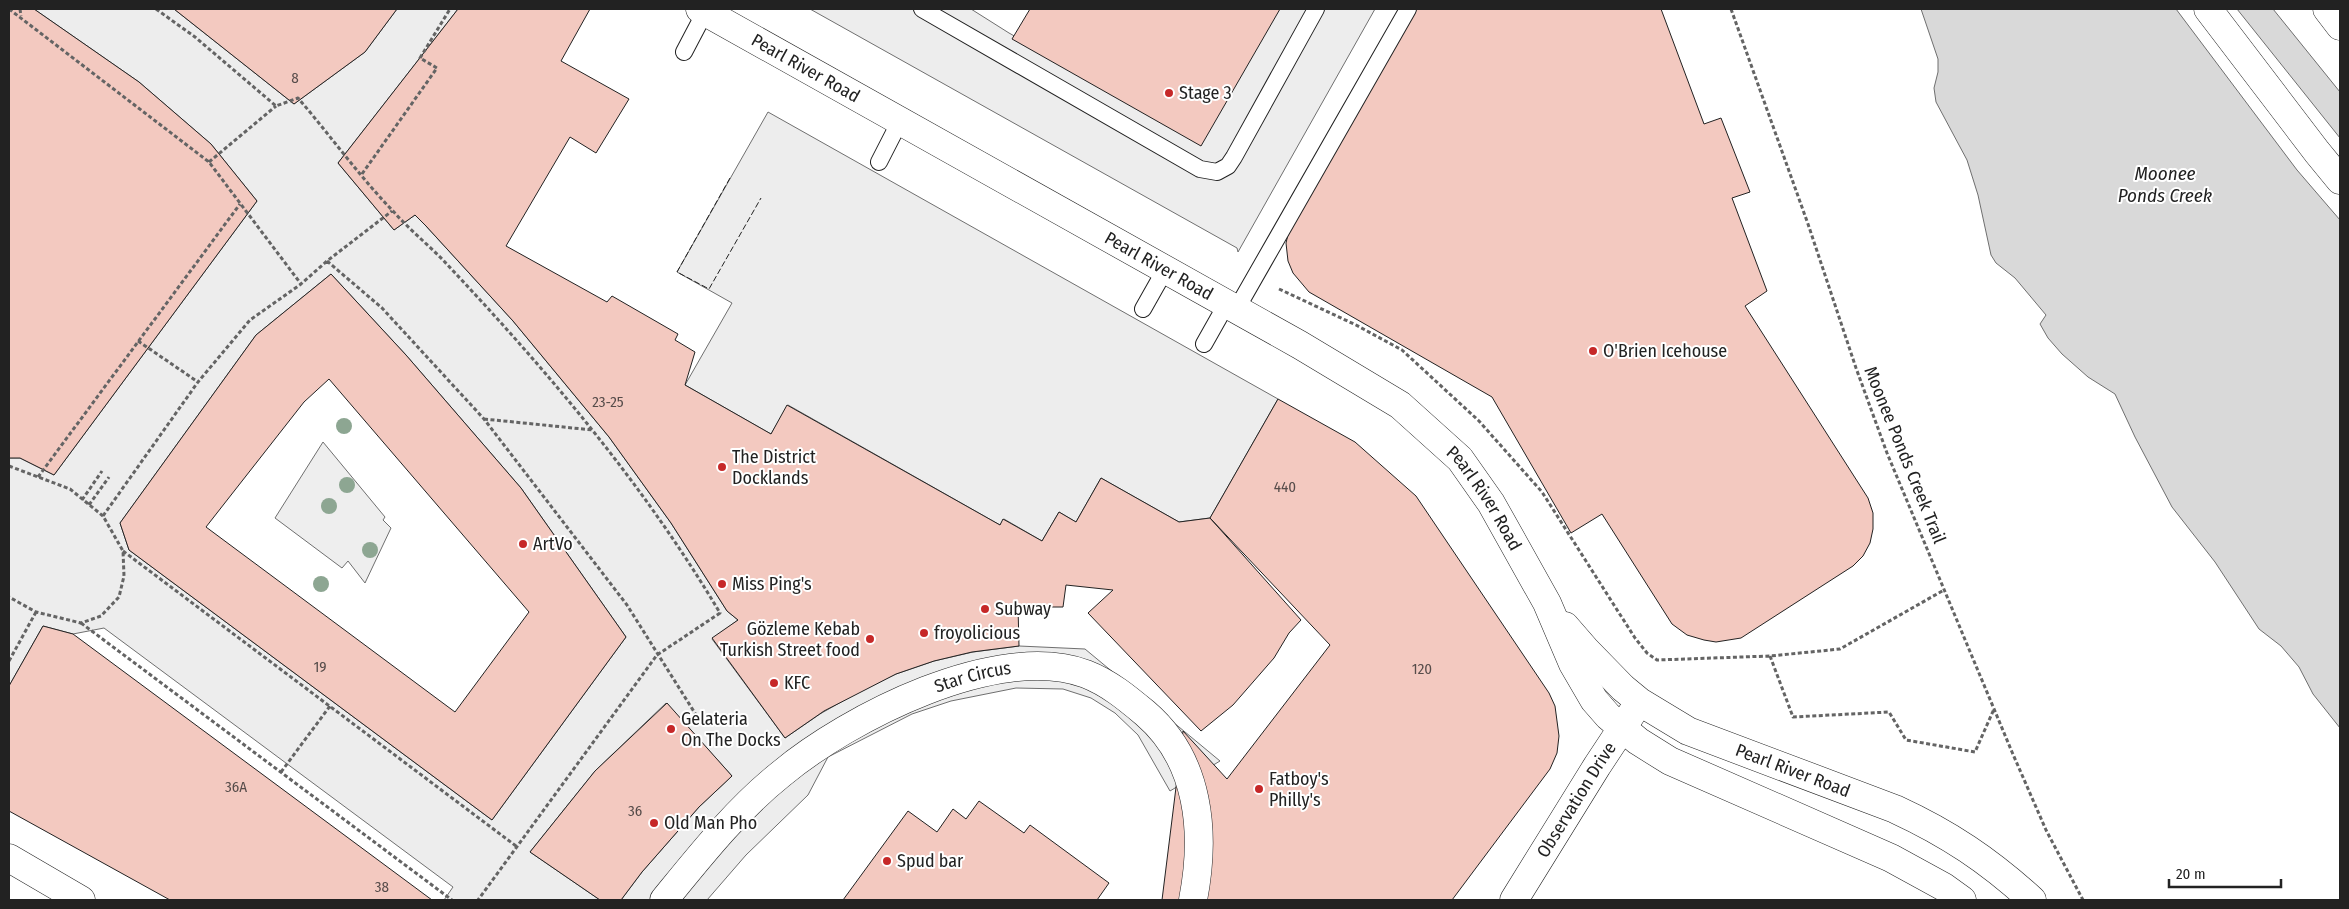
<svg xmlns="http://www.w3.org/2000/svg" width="2349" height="909" viewBox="0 0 2349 909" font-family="'Fira Sans Condensed',sans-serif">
	<rect width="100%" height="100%" fill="#fff"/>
	<!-- green -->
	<path fill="#eee" stroke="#6f6f6f" d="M323 442 385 517 383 520 391 528 365 583 348 561 342 568 275 518Z"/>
	<!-- parking -->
	<path fill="#ededed" stroke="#6f6f6f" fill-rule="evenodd" d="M34 9H174L294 104 365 52 397 9H458L338 163 394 230 415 215 426 226 513 321 609 437 671 523 727 611 738 620 712 639 785 738 820 714 860 691 896 674 934 661 973 652 1019 646 1085 649 1220 761 1170 791 1138 735 1115 713 1091 698 1063 689 1016 688 951 701 912 714 828 757 808 795 746 855 707 900H621L642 872 699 807 732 776 666 703 595 771 530 852 600 900H444L453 887 104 628 73 634 43 626 9 686V458H20L54 475 257 201 211 144 139 82ZM331 274 406 355 521 488 626 637 492 820 129 550 120 523 256 335Z
		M810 9H971L1009 33 1200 140 1278 9H1375L1238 252 1237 248Z
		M768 112 1278 399 1210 518 1179 522 1101 478 1076 522 1059 512 1042 541 1004 519 1000 525 788 405 771 434 685 385 732 303 677 272Z"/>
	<!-- water -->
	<path fill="#d9d9d9" stroke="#6f6f6f" d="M1921 9H2338L2340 15V728L2313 694 2299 667 2281 646 2259 629 2215 562 2172 507 2135 437 2115 394 2088 377 2062 354 2048 338 2040 324 2046 315 2015 278 1996 263 1991 255 1978 195 1967 160 1936 102 1934 88 1938 72V59Z"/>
	<!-- pier -->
	<path fill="#fff" stroke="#6f6f6f" d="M2176 9H2237L2340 138V220L2297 170Z
		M2273 9H2340V92Z"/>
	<!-- building -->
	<path fill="#f3c9c0" stroke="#222" fill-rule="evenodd" d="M9 9H34L139 82 211 144 257 201 54 475 20 458H9Z
		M174 9H397L365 52 294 104Z
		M458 9H590L561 61 629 99 596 153 570 137 506 246 607 302 612 296 678 334 675 340 695 352 685 385 771 434 787 405 1000 525 1003 519 1042 541 1059 512 1076 522 1101 478 1179 522 1210 518 1301 620 1289 633 1274 658 1233 705 1201 731 1088 613 1113 590 1066 585 1063 607H1018L1019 646 972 652 934 661 896 674 824 711 785 738 712 638 738 620 727 611 671 523 609 437 513 321 426 226 415 215 394 230 338 163Z
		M1030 9H1280L1201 146 1012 39Z
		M1415 9H1661L1704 124 1721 118 1750 192 1732 198 1767 291 1745 306 1868 498 1873 513V529L1870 543 1863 556 1853 566 1741 638 1716 642 1704 640 1687 635 1672 624 1602 514 1571 533 1492 397 1309 292 1293 273 1288 261 1286 243 1290 226Z
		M331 274 406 355 521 488 626 637 492 820 129 550 120 523 256 335ZM329 379 529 612 455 712 206 527 304 402Z
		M1278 399 1355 442 1416 496 1549 693 1555 706 1559 736 1557 753 1550 769 1452 900H1162L1183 731 1227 779 1330 645 1210 518Z
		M43 626 73 634 432 900H170L9 811V686Z
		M667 703 732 776 699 807 642 872 621 900H600L530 852 595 771Z
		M979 801 1024 833 1030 825 1109 883 1097 900H843L908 811 937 832 953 809 966 819Z"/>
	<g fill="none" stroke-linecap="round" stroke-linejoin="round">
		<defs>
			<path id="lane" d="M922 9 1200 169 1217 172 1228 166 1234 157 1316 9
				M684 52 705 12
				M879 162 900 121
				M1143 309 1165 270
				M1236 310 1408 9
				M1204 344 1226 305"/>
			<g id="street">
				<path id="s1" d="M700 9 1300 345 1400 405 1460 459 1491 503 1547 603 1573 664 1594 700 1608 716 1638 741 1670 761 1891 858 1944 887 1962 900"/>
				<path id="s2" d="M1565 626 1585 649 1623 688 1640 702 1688 731 1895 809C1949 834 1988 860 2032 900"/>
				<path d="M9 858 81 900"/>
				<path id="s3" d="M664 900C700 856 736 810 781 774 848 718 998 641 1086 674 1109 683 1127 698 1145 713 1200 760 1206 833 1193 900"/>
				<path id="s4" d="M1514 900 1597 766 1632 713"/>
			</g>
			<path id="highway" d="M2208 9 2317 152 2340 180
				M2327 9 2340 26"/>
		</defs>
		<!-- lane casing -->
		<use href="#lane" stroke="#222" stroke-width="18"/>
		<!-- street casing -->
		<use href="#street" stroke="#222" stroke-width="29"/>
		<!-- highway casing -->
		<use href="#highway" stroke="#222" stroke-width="29"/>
		<!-- path -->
		<path stroke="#646464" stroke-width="3" stroke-dasharray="4 2.5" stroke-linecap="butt" d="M9 9 209 162 301 284
			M20 9 21 16
			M156 9 195 37 276 106 298 98C330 135 359 176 393 211 408 228 426 243 442 259 545 368 643 483 720 613L657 655 478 900
			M1731 9 1808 224 1856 368 1887 453 2012 752 2046 830 2083 900
			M209 162 276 106
			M362 174 437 68 420 58 450 9
			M327 261 382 308 484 419 627 605 698 718
			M1279 289 1356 325 1402 350 1479 421 1542 492 1635 638 1647 653 1657 660 1770 656 1840 649 1944 590
			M138 341 198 382
			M484 419 593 430
			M9 466 70 489 103 516 123 551 124 576 119 597 101 616 81 623 36 612 9 597
			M38 477 240 204
			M82 500 102 471
			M89 505 109 477
			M103 516 198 382 250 320 301 284 327 261 392 211
			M123 551 516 846
			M1770 656 1793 717 1889 712 1906 740 1975 752 1994 709
			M9 661 36 612
			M281 772 330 706"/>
		<!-- lane -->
		<use href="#lane" stroke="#fff" stroke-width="16"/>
		<!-- street -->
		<use href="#street" stroke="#fff" stroke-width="28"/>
		<!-- highway -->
		<use href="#highway" stroke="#fff" stroke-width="28"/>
		<!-- path-bridge -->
		<path stroke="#646464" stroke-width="3" stroke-dasharray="4 2.5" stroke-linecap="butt" d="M81 623 452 900"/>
		<!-- fence -->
		<path stroke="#222" stroke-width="1" stroke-dasharray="6 2.5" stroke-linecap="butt" d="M730 178 677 272 709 289 761 198"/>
	</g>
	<!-- trees -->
	<g fill="#8da692">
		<circle cx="344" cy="426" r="8"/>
		<circle cx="347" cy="485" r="8"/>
		<circle cx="329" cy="506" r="8"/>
		<circle cx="370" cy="550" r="8"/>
		<circle cx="321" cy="584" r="8"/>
	</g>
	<!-- markers -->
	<g fill="#c62828" stroke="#fff" stroke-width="2">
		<circle cx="1169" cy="93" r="5"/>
		<circle cx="1593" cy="351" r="5"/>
		<circle cx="722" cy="467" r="5"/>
		<circle cx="523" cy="544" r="5"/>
		<circle cx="722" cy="584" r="5"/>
		<circle cx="985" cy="609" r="5"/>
		<circle cx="924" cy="633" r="5"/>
		<circle cx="870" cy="639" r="5"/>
		<circle cx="774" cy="683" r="5"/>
		<circle cx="671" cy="729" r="5"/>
		<circle cx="1259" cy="789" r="5"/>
		<circle cx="654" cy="823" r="5"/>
		<circle cx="887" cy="861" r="5"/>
	</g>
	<g text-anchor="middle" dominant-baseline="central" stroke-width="4" stroke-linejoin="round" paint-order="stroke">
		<!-- number labels -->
		<g font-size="15" fill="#564c4a">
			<text x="295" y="78">8</text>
			<text x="608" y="402">23-25</text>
			<text x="1285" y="487">440</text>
			<text x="320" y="667">19</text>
			<text x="1422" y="669">120</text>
			<text x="236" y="787">36A</text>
			<text x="635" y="811">36</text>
			<text x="382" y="887">38</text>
		</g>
		<!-- street labels -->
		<g font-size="18" fill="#222" stroke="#fff">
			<text stroke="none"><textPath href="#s1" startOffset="121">Pearl River Road</textPath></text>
			<text stroke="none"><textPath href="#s1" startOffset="526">Pearl River Road</textPath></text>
			<text transform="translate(1905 455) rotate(68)">Moonee Ponds Creek Trail</text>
			<text stroke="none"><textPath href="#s1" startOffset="931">Pearl River Road</textPath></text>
			<text stroke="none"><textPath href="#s3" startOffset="389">Star Circus</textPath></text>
			<text stroke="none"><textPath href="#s2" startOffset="275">Pearl River Road</textPath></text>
			<text stroke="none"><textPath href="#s4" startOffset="118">Observation Drive</textPath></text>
		</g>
		<!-- poi labels -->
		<g font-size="18" fill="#222" stroke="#fff" text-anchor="start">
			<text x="1179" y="93">Stage 3</text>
			<text x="1603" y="351">O'Brien Icehouse</text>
			<text x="732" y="457">The District<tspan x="732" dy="21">Docklands</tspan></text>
			<text x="533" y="544">ArtVo</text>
			<text x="732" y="584">Miss Ping's</text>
			<text x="995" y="609">Subway</text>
			<text x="860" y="629" text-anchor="end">Gözleme Kebab<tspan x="860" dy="21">Turkish Street food</tspan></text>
			<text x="934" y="633">froyolicious</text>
			<text x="784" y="683">KFC</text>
			<text x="681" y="719">Gelateria<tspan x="681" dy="21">On The Docks</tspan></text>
			<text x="1269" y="779">Fatboy's<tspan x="1269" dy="21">Philly's</tspan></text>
			<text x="664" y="823">Old Man Pho</text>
			<text x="897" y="861">Spud bar</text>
		</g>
		<!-- water labels -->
		<g font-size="19" font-style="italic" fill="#222" stroke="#fff">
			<text x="2165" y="173">Moonee<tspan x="2165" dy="22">Ponds Creek</tspan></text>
		</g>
	</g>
	<!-- border -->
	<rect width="2349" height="909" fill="none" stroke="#222222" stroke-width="20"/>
	<!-- scale -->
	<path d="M2169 879v8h112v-8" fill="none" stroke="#222222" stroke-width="2.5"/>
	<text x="2176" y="879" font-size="15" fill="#222222" stroke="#ffffff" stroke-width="4" paint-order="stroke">20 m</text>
</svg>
